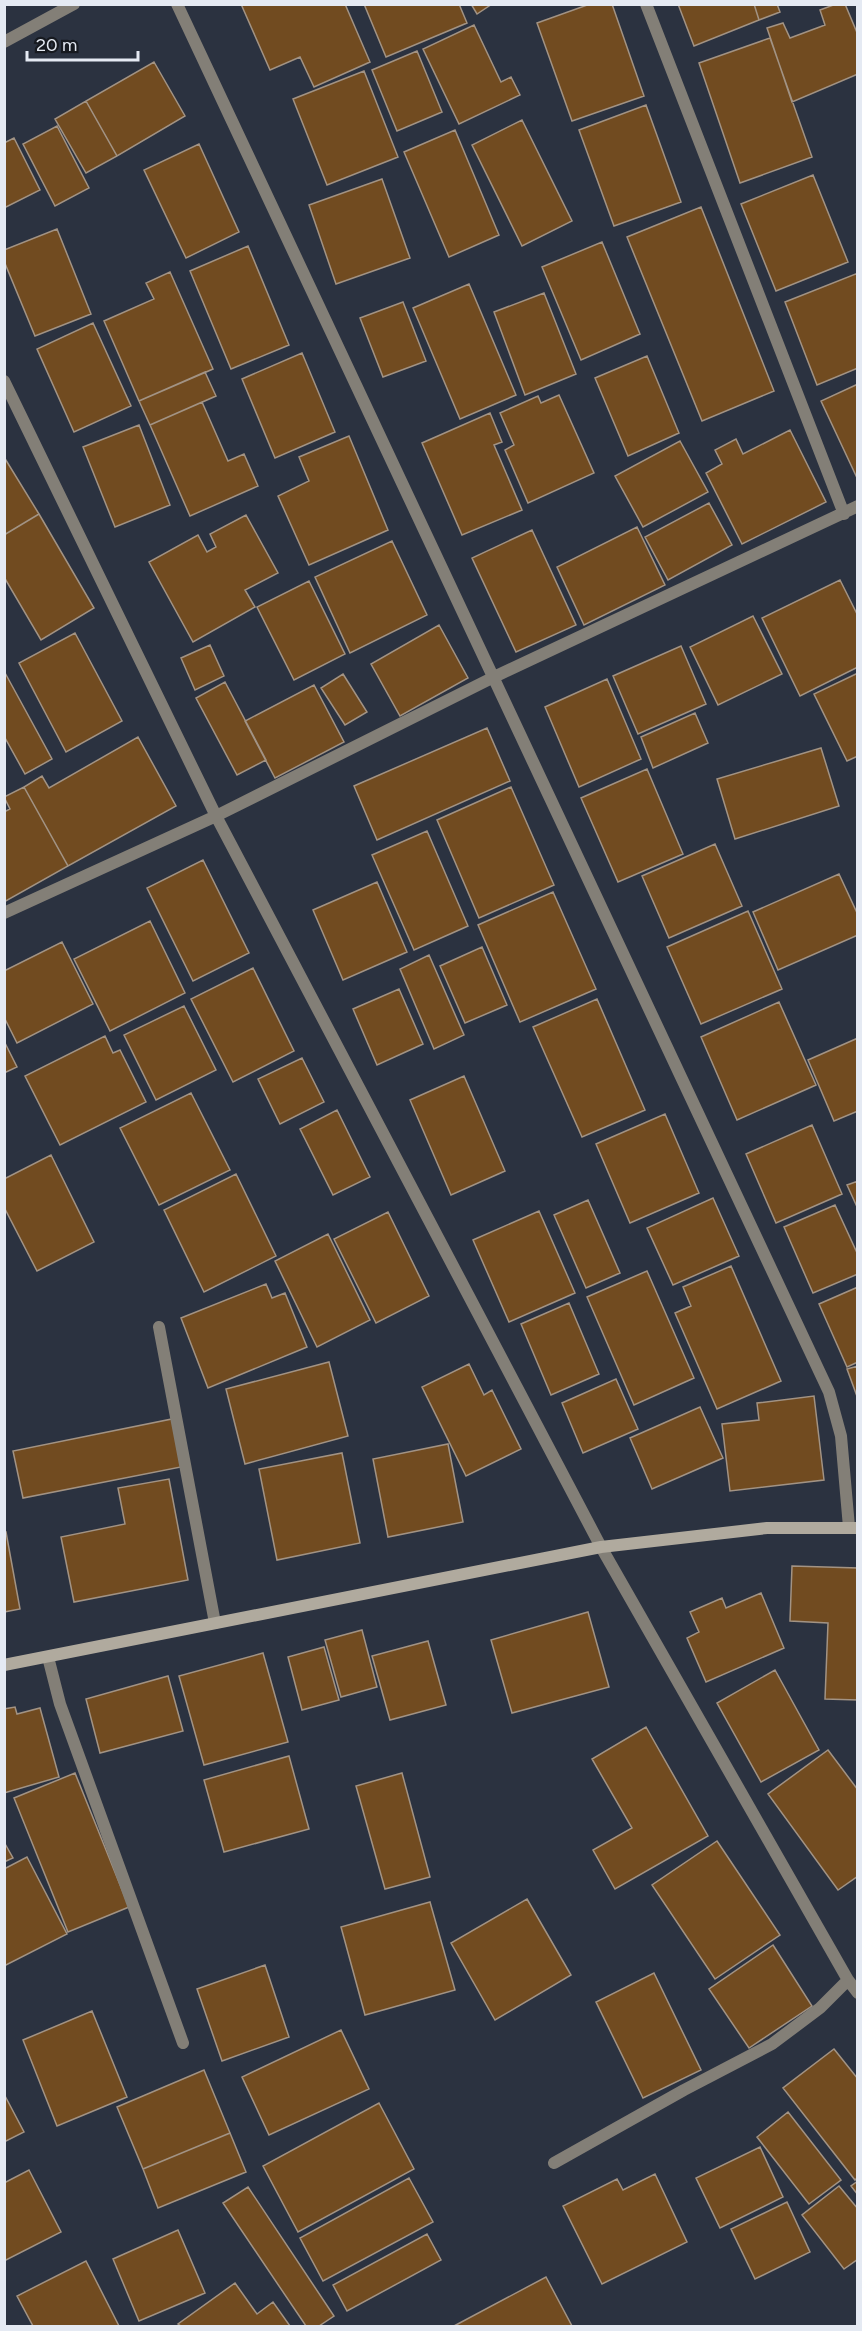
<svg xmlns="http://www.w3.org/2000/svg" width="862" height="2331" viewBox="0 0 862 2331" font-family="Figtree,sans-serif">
	<rect width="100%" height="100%" fill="#2b3240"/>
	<!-- building -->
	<path fill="#714b20" stroke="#a29384" stroke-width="1.5" d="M241 4H345L370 62 314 87 300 57 270 70Z
		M364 4H459L467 23 386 57Z
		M471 4H492L477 14Z
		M590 4H612L644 96 572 121 537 23Z
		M678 4H754L759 20 694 46Z
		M754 4H777L780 12 759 20Z
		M836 4H845L858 35V74L792 102 767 28 783 23 790 38 825 25 820 10Z
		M474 25 501 82 511 77 520 95 459 124 423 49Z
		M770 38 812 157 740 183 699 63Z
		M417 51 442 112 397 131 372 70Z
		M154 62 185 116 117 156 86 101Z
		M364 71 398 157 327 185 293 99Z
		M86 101 117 156 86 173 55 119Z
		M646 105 681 202 614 226 579 130Z
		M522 120 572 221 522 246 472 145Z
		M57 126 89 188 55 206 23 144Z
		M455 130 499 235 449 257 404 152Z
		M14 138 40 190 4 208V143Z
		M199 144 239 232 186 258 144 170Z
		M813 175 848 262 776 291 741 204Z
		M382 179 410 258 336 284 309 205Z
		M701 207 774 391 702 421 627 237Z
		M57 229 91 314 35 336 4 261V250Z
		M602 242 640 334 581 360 542 267Z
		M248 246 289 345 231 369 190 271Z
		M170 272 213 369 139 401 104 321 154 299 146 283Z
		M858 273V368L817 385 785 302Z
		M469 284 516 395 460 419 413 308Z
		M544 293 576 374 525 395 494 312Z
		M403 302 426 361 383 377 360 318Z
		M93 323 131 406 74 432 37 349Z
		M302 353 335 432 275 458 242 379Z
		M647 356 679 433 628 456 595 378Z
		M205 372 216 396 150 425 139 401Z
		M858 384V480L821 401Z
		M559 395 594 473 528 503 505 450 514 445 500 413 538 396 541 403Z
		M202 402 228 461 244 454 258 486 190 516 150 425Z
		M490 413 502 442 494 445 522 510 462 535 422 443Z
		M139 425 170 505 115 527 83 447Z
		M790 430 826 502 742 544 706 473 722 464 715 450 736 439 743 454Z
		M349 436 388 530 309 565 278 496 309 481 299 457Z
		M680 441 708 492 643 527 615 476Z
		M4 457 39 514 4 535Z
		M709 503 732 545 668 580 645 537Z
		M39 514 94 608 41 640 4 577V535Z
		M246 515 278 573 245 590 255 607 193 642 149 562 198 535 207 552 216 547 210 534Z
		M637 527 665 585 584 625 557 567Z
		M532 530 576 625 516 652 472 558Z
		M392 541 427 615 350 653 315 577Z
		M840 580 858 616V667L800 696 762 618Z
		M309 581 345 654 294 680 257 607Z
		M753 616 782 674 718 705 690 647Z
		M439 625 468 678 400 716 371 664Z
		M75 633 122 721 66 752 19 663Z
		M210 645 224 676 195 690 181 658Z
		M681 646 706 704 638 734 613 676Z
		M4 671 52 759 25 774 4 736Z
		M858 673V756L847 761 814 694Z
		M343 674 367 712 345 725 321 688Z
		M607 679 641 759 579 787 545 707Z
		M225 682 266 760 237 775 196 698Z
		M314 685 344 742 275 778 245 721Z
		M695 713 708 743 653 768 641 737Z
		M487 728 510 781 377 840 354 786Z
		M138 737 176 806 68 866 24 787 42 776 49 788Z
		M821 748 839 806 735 839 717 779Z
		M647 769 683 854 618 882 581 798Z
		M24 787 68 866 4 902V812L10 809 4 797Z
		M511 787 554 885 479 918 437 820Z
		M427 831 468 926 414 950 372 855Z
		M715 844 742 906 669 938 642 876Z
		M203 860 249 953 193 981 147 888Z
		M839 874 858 915V935L778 970 753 912Z
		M377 882 407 952 343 980 313 910Z
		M553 892 596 989 520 1022 478 925Z
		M748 911 782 989 701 1024 667 947Z
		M150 921 185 993 110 1031 74 959Z
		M62 942 93 1004 17 1043 4 1017V971Z
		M482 947 507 1005 465 1023 440 966Z
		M429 955 464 1035 434 1049 400 969Z
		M253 968 294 1051 233 1082 191 999Z
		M399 989 423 1044 377 1065 353 1009Z
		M597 999 645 1110 582 1137 533 1027Z
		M779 1002 816 1085 737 1120 701 1037Z
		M184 1006 216 1070 156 1100 124 1035Z
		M105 1036 113 1053 120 1050 146 1102 60 1145 25 1076Z
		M858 1038V1111L834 1121 808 1060Z
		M4 1041 17 1067 4 1073Z
		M302 1058 324 1102 280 1124 258 1079Z
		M464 1076 505 1171 451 1195 410 1100Z
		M191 1093 230 1170 159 1205 120 1128Z
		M337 1110 370 1177 333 1195 300 1129Z
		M665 1114 699 1193 630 1223 596 1144Z
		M812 1125 842 1194 776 1223 746 1154Z
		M51 1155 94 1242 37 1271 4 1207V1179Z
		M236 1174 276 1256 204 1292 164 1210Z
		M858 1181V1209L847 1185Z
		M713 1198 739 1256 673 1285 647 1228Z
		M588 1200 620 1273 586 1288 554 1215Z
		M835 1205 858 1255V1274L813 1293 784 1227Z
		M539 1211 575 1293 509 1322 473 1240Z
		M388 1212 429 1296 376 1323 334 1239Z
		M328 1234 370 1320 317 1347 275 1261Z
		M731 1266 781 1381 717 1409 675 1313 691 1306 683 1287Z
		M647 1271 694 1378 634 1405 587 1297Z
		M266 1284 272 1298 285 1293 307 1347 208 1388 181 1318Z
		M858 1287V1362L847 1367 819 1304Z
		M569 1303 599 1374 551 1395 521 1324Z
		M329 1362 348 1436 245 1464 226 1389Z
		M469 1364 484 1395 492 1390 521 1449 466 1476 422 1387Z
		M858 1366V1399L847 1369Z
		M616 1379 638 1429 583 1453 562 1403Z
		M814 1396 824 1480 730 1491 722 1424 759 1420 757 1403Z
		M700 1407 723 1458 652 1489 630 1438Z
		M172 1419 181 1467 23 1498 13 1451Z
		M448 1444 463 1522 388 1537 373 1459Z
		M342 1453 360 1543 277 1560 259 1469Z
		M169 1479 188 1580 74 1602 61 1537 125 1524 118 1488Z
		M6 1532 20 1609 4 1612V1533Z
		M792 1566 858 1568V1700L825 1699 828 1623 790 1621Z
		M761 1593 784 1648 706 1682 687 1638 699 1632 690 1612 722 1598 726 1608Z
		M588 1612 609 1687 512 1713 491 1640Z
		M362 1630 377 1687 341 1697 325 1640Z
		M428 1641 446 1705 390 1720 372 1656Z
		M324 1647 339 1700 302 1710 288 1657Z
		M263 1653 288 1742 204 1765 179 1676Z
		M775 1670 819 1750 761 1782 717 1703Z
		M168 1676 183 1731 100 1753 86 1699Z
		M15 1707 17 1714 40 1708 59 1777 4 1793V1709Z
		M646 1727 708 1836 615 1889 593 1850 632 1828 592 1759Z
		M828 1750 858 1790V1876L838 1890 768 1794Z
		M289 1756 309 1829 224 1852 204 1780Z
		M75 1773 129 1907 68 1932 14 1798Z
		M402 1773 430 1877 385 1889 356 1786Z
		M717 1841 780 1935 715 1979 652 1885Z
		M4 1842 13 1858 4 1862Z
		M27 1857 67 1934 4 1966V1869Z
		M527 1899 571 1975 495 2020 451 1943Z
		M430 1902 455 1990 365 2015 341 1927Z
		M773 1945 812 2006 749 2048 709 1989Z
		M265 1965 289 2037 222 2061 197 1989Z
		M654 1973 701 2070 643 2098 596 2002Z
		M92 2011 127 2097 57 2126 23 2040Z
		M341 2030 369 2089 269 2135 242 2077Z
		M834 2049 858 2079V2177L855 2180 783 2088Z
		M204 2070 230 2133 143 2169 117 2107Z
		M4 2094 24 2132 4 2142Z
		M379 2103 414 2169 298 2232 263 2166Z
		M788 2112 841 2180 809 2204 757 2137Z
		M230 2133 246 2172 158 2208 143 2169Z
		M760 2147 783 2197 720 2228 696 2178Z
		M29 2170 61 2232 4 2261V2183Z
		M655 2174 687 2242 602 2284 563 2206 617 2179 623 2190Z
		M409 2178 433 2222 323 2281 300 2238Z
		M858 2181V2195L851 2186Z
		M839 2186 858 2209V2259L844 2269 802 2215Z
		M248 2187 334 2316 319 2326H306L223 2203Z
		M787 2202 810 2252 755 2279 731 2229Z
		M178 2230 205 2293 139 2321 113 2259Z
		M427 2234 441 2260 347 2311 333 2285Z
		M86 2261 119 2326H33L17 2296Z
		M546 2277 572 2326H454Z
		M235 2283 257 2314 273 2302 290 2326H181L178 2324Z"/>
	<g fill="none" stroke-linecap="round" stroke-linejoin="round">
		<!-- minor -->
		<path stroke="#837f77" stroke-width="12" d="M177 4 829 1392 841 1436 849 1527
			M646 4 844 514
			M4 42 74 4
			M4 381 216 816 601 1547 848 1980 858 1993
			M4 913 216 816 494 677 858 506
			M159 1327 215 1623
			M48 1657 60 1704 183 2043
			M554 2163 684 2090 772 2044 820 2008 848 1980"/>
		<!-- secondary -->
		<path stroke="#b0aa9e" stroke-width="12" d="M4 1665 601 1547 767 1528H858"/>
	</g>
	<!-- border -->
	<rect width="862" height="2331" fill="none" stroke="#e5eaf3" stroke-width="12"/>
	<!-- scale -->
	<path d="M27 51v9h111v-9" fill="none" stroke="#e5eaf3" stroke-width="3"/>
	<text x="36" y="51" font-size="18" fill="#e5eaf3" stroke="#171a20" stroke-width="4.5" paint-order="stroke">20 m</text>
</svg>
